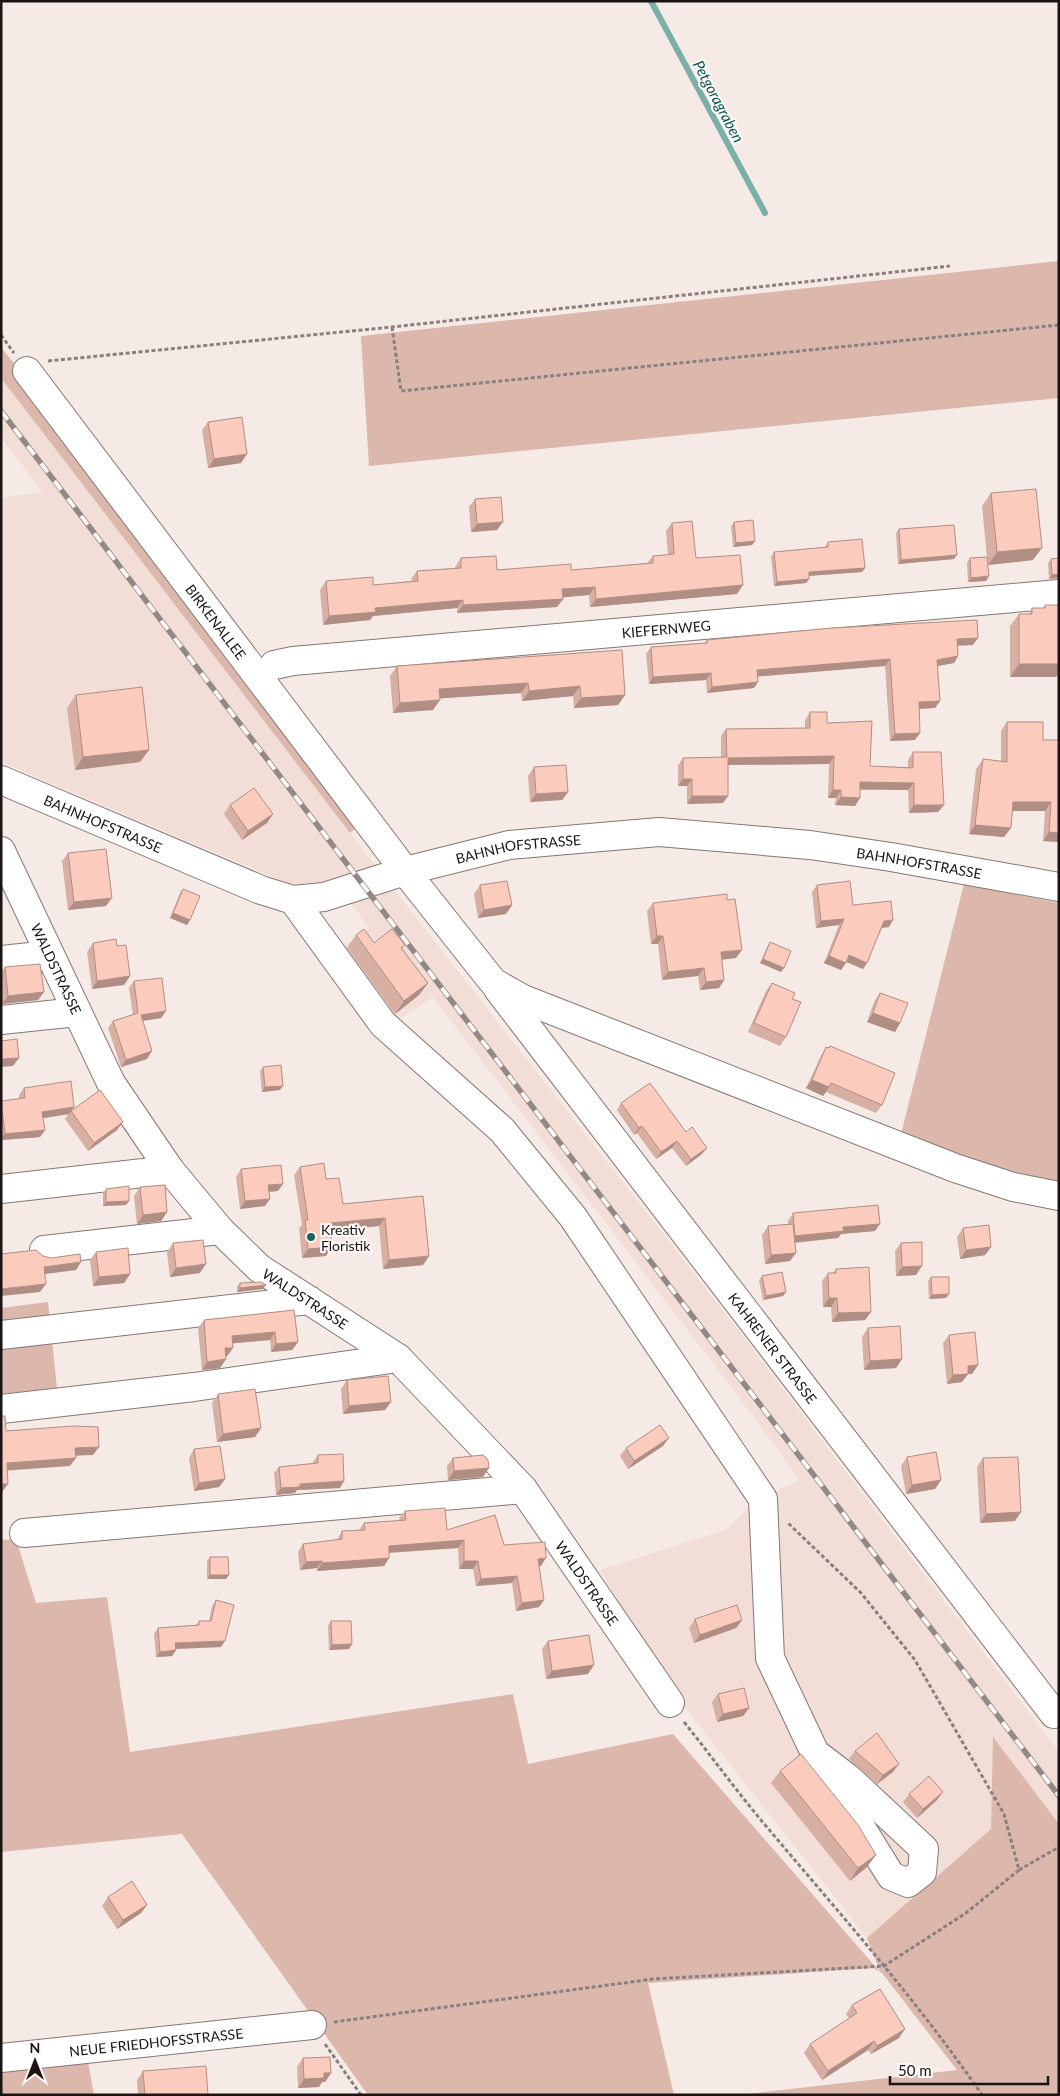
<svg xmlns="http://www.w3.org/2000/svg" width="1060" height="2096" viewBox="0 0 1060 2096" font-family="Lato,sans-serif">
	<rect width="100%" height="100%" fill="#f6eae6"/>
	<!-- built -->
	<path fill="#f2ddd7" d="M1 378 350 833 739 1331 1059 1752V1824L993 1738 991 1829 867 1938 679 1700 600 1570 725 1530 755 1501 800 1480 725 1379 433 997 392 1024 338 950 369 928 335 882 292 885 1 762V498L43 492 1 438Z"/>
	<!-- green -->
	<path fill="#dbb7ac" d="M1059 261V398L369 466 361 336Z
		M1 347 141 524 360 825 350 833 1 378Z
		M964 884 1059 903V1182L1001 1169 900 1138Z
		M48 1302 57 1388 1 1394V1308Z
		M16 1539 36 1603 107 1597 130 1752 513 1694 528 1764 673 1734 880 1972 867 1938 991 1829 993 1737 1059 1824V2095H739L957 2070 882 1973 873 1968 648 1983 674 2095H368L182 1834 1 1852V1540Z
		M88 2062 94 2095H1V2069Z"/>
	<g fill="none" stroke-linecap="round" stroke-linejoin="round">
		<!-- stream -->
		<path stroke="#7ab0a8" stroke-width="6" d="M651 1 765 213"/>
		<defs>
			<g id="minor">
				<path id="s1" d="M27 371 405 871 493 982 523 999 955 1168 1013 1187 1059 1196"/>
				<path id="s2" d="M274 665 293 661 1059 594"/>
				<path id="s3" d="M1 851 111 1083 170 1170 220 1230 259 1268 398 1358 523 1489 670 1703"/>
				<path d="M293 900 383 1024 502 1130 573 1217 763 1499 770 1658 815 1753 891 1876 908 1883 922 1872 924 1849 849 1779 815 1753"/>
				<path d="M1 960 50 955"/>
				<path id="s4" d="M498 989 1054 1714"/>
				<path d="M1 1020 77 1012"/>
				<path d="M1 1189 170 1170"/>
				<path d="M44 1250 220 1230"/>
				<path d="M1 1335 309 1300"/>
				<path d="M1 1409 194 1387 398 1358"/>
				<path d="M24 1533 523 1489"/>
				<path id="s5" d="M1 2058 312 2025"/>
			</g>
			<g id="major">
				<path id="s6" d="M1 780 261 890 293 900 324 897 405 871 509 845 659 832 810 845 891 857 1059 887"/>
			</g>
		</defs>
		<!-- minor casing -->
		<use href="#minor" stroke="#837875" stroke-width="30"/>
		<!-- major casing -->
		<use href="#major" stroke="#837875" stroke-width="30"/>
		<!-- path -->
		<path stroke="#89807d" stroke-width="3" stroke-dasharray="4 2.5" stroke-linecap="butt" d="M392 327 401 391 1059 325
			M1 335 14 353
			M48 361 392 327 950 266
			M684 1722C712 1757 738 1793 766 1826 840 1914 917 2000 982 2095
			M1019 1870 1059 1847
			M334 2022 653 1979 884 1966 966 1913 1019 1870 1004 1814 915 1660 861 1593 788 1523
			M325 2044 361 2095"/>
		<!-- minor -->
		<use href="#minor" stroke="#fff" stroke-width="28"/>
		<!-- major -->
		<use href="#major" stroke="#fff" stroke-width="28"/>
		<defs>
			<path id="rail" d="M1 411 1059 1796"/>
		</defs>
		<!-- rail casing -->
		<use href="#rail" stroke="#928986" stroke-width="5.5"/>
		<!-- rail -->
		<use href="#rail" stroke="#fef9f7" stroke-width="4" stroke-dasharray="11" stroke-linecap="butt"/>
	</g>
	<!-- wall -->
	<path fill="#d8afa3" d="M208 422 241 463 208 468 202 430Z
		M991 493 1033 560 988 565 986 581 968 582 967 563 970 558 987 557 982 506Z
		M475 499 497 530 471 532 469 507Z
		M734 522 755 541 752 545 733 547 731 526Z
		M672 523 696 558 737 594 590 607 589 595 563 597V599L557 607 457 613V608L373 616 370 620 323 625 320 590 326 581 373 585 412 581 411 579 417 571 455 568V567L461 558 497 570H571L647 563 653 556 668 555 666 531Z
		M899 529 954 559 898 564 896 533Z
		M828 542 865 568 862 572 809 576V579L806 583 774 586 771 557 774 552 825 547Z
		M1059 558V578L1049 579 1048 563 1051 559Z
		M1045 605H1059V673L1056 677H1010V626L1019 614H1029L1032 608H1043Z
		M707 640 973 645H957L958 656 954 663 937 666 940 701 935 708 919 709 915 740 890 741 885 666 758 676V682L754 688 707 693 706 680 649 684 646 654 651 647 705 643Z
		M622 650 625 695 618 705 574 708 573 696 522 701 521 693 440 698 433 710 393 713 390 676 397 666Z
		M76 695 140 762 75 770 67 708Z
		M810 712 827 723 870 766 908 767V760L913 752 938 812 909 813 908 790H860L855 806 835 805 836 798H828L829 764 728 765 723 803 687 804V786H678V765L683 758 721 757V736L726 729 805 728V720Z
		M1007 722 1043 740 1059 842 1043 841 1045 811H1012L1011 828 1004 837 969 834 976 769 983 759 1001 761V731Z
		M534 767 568 792 562 800 530 802 528 776Z
		M230 805 273 814 267 823 242 840 224 814Z
		M68 853 106 906 68 910 62 861Z
		M480 885 512 905 506 914 478 918 474 894Z
		M817 885 889 927 882 928 863 969 846 962 841 970 824 963 839 925 816 928 812 892Z
		M183 889 190 920 187 925 170 918 180 893Z
		M653 903 736 958 722 960 724 980 719 988 700 990 698 976 662 980 658 944H651L647 911Z
		M356 935 374 943 405 945 402 948 428 983 419 995 395 1014 347 948Z
		M770 942 784 968 781 972 760 963 767 947Z
		M93 943 117 946 130 976 124 985 92 989 87 952Z
		M5 967 44 992 38 1000 2 1004 1 996V972Z
		M134 981 166 1011 161 1018 142 1021 147 1059 121 1067 108 1028 113 1021 133 1015 129 988Z
		M772 983 792 999 786 1037 780 1046 748 1032 766 991Z
		M880 993 900 1023 895 1032 867 1022 874 1002Z
		M830 1046 882 1105 876 1113 826 1092 823 1096 806 1088 821 1056 826 1047 828 1048Z
		M263 1067 280 1090 262 1092 260 1071Z
		M24 1088 74 1107 69 1114 43 1118 45 1130 40 1137 1 1140V1102L19 1099V1095Z
		M621 1103 702 1154 686 1166 672 1148 656 1159 637 1133 634 1135 617 1110Z
		M71 1111 117 1130 88 1151 65 1119Z
		M300 1167 326 1179 343 1204 423 1196 429 1256 423 1265 383 1269 379 1226 330 1231 326 1256 302 1258 299 1228 302 1225 294 1175Z
		M241 1169 278 1191 269 1192 265 1206 240 1209 236 1177Z
		M140 1187 167 1212 161 1221 137 1224 134 1196Z
		M106 1189 129 1201 126 1205 103 1206V1193Z
		M793 1213 875 1231 841 1234 838 1238 795 1243 790 1261 765 1264 762 1235 768 1226 788 1224V1221Z
		M963 1228 991 1247 985 1255 960 1259 957 1237Z
		M173 1243 200 1273 170 1277 167 1252Z
		M901 1243 916 1275 896 1276 895 1251Z
		M96 1252 130 1274 124 1283 93 1286 90 1260Z
		M836 1269 871 1312 865 1320 832 1322 831 1307H823L822 1281 828 1273H833Z
		M762 1276 786 1292 783 1296 763 1300 759 1280Z
		M931 1277 949 1294 946 1298 929 1299 928 1281Z
		M240 1283 263 1289 237 1292V1287Z
		M294 1310 298 1342 292 1350 271 1352 270 1340 233 1343V1348L227 1356H225L226 1359 220 1368 202 1370 198 1328 204 1320Z
		M868 1328 902 1359 896 1368 864 1370 862 1337Z
		M949 1335 978 1365 972 1374H968L962 1382 947 1384 943 1343Z
		M347 1380 385 1410 343 1414 341 1389Z
		M218 1394 261 1428 255 1437 217 1442 212 1403Z
		M663 1446 628 1469 620 1456 626 1448Z
		M194 1449 225 1479 219 1487 194 1491 189 1458Z
		M318 1455 340 1488 297 1490 295 1493 276 1495 274 1473 279 1467 313 1463V1462Z
		M907 1457 941 1480 935 1489 906 1494 901 1466Z
		M453 1458 483 1477 448 1480 447 1466Z
		M983 1458 1015 1521 980 1523 977 1467Z
		M405 1511 447 1530 504 1545 541 1566H539L544 1600 539 1607 516 1611 512 1583 476 1586 473 1569H459L458 1548 389 1553V1558L384 1566 317 1571V1568L300 1570 298 1552 303 1544 337 1540 342 1531 359 1530 364 1523 400 1521 399 1518Z
		M210 1557 226 1579H207V1561Z
		M216 1600 221 1647 176 1649V1650L172 1656 156 1657 154 1634 158 1628 196 1625 199 1621H209L212 1606Z
		M695 1619 742 1620 736 1628 694 1643 689 1628Z
		M331 1621 349 1649 329 1650 328 1626Z
		M548 1641 588 1674 546 1679 542 1649Z
		M718 1694 749 1708 743 1716 717 1722 712 1702Z
		M855 1751 893 1772 877 1784 849 1759Z
		M780 1771 867 1867 850 1881 771 1783Z
		M943 1792 937 1800 917 1818 903 1802 909 1794Z
		M108 1897 147 1905 141 1913 117 1929 102 1906Z
		M852 2005 899 2038 871 2054 868 2050 822 2080 804 2053 810 2044 849 2018 846 2014Z
		M303 2058 331 2073 325 2082H322L319 2087 298 2088 297 2067Z
		M143 2071 208 2095H138L137 2080Z"/>
	<!-- shaded-wall -->
	<path fill="#b08e84" d="M247 454 241 463 208 468 214 459Z
		M503 522 497 530 471 532 477 524Z
		M755 541 752 545 733 547 736 543Z
		M1042 548 1033 560 988 565 997 552Z
		M957 555 954 559 898 564 901 560Z
		M865 568 862 572 806 576 809 572Z
		M1059 574V578L1049 579 1052 575Z
		M989 576 986 581 968 582 971 578Z
		M809 579 806 583 774 586 777 582Z
		M743 585 737 594 590 607 596 599Z
		M595 587 589 595 557 598 562 589Z
		M563 599 557 607 457 613 463 605Z
		M463 600 457 608 373 616 370 620 323 625 329 616 375 608Z
		M978 638 973 645 952 646 957 639Z
		M958 656 954 663 932 667 937 660Z
		M890 659 885 666 752 677 757 670Z
		M1019 664H1059V673L1056 677H1010Z
		M711 673 706 680 649 684 653 677Z
		M758 682 754 688 707 693 712 687Z
		M528 683 521 693 432 699 439 689Z
		M580 686 573 696 522 701 529 691Z
		M625 695 618 705 574 708 581 698Z
		M440 700 433 710 393 713 400 703Z
		M940 701 935 708 914 709 919 702Z
		M920 733 915 740 890 741 895 734Z
		M149 750 140 762 75 770 83 757Z
		M834 756 829 764 723 765 728 758Z
		M683 779H692L687 786H678Z
		M860 782 914 783 908 790 855 789Z
		M833 790H841L836 798H828Z
		M568 792 562 800 530 802 536 794Z
		M692 796H728L723 803 687 804Z
		M841 797 860 798 855 806 835 805Z
		M1013 802H1051L1045 811H1007Z
		M914 805H944L938 812 909 813Z
		M273 814 267 823 242 840 248 831Z
		M975 825 1011 828 1004 837 969 834Z
		M1049 832 1059 833V842L1043 841Z
		M112 898 106 906 68 910 74 902Z
		M512 905 506 914 478 918 484 910Z
		M173 913 190 920 187 925 170 918Z
		M844 919 839 925 816 928 821 921Z
		M893 920 889 927 880 928 884 921Z
		M657 936H663L658 944H651Z
		M742 950 736 958 715 960 721 952Z
		M849 955 867 963 863 969 845 961Z
		M829 956 846 963 841 970 824 963Z
		M763 959 784 968 781 972 760 963Z
		M704 968 698 976 662 980 668 972Z
		M130 976 124 985 92 989 97 981Z
		M724 980 719 988 700 990 706 982Z
		M428 983 419 995 395 1014 404 1001Z
		M44 992 38 1000 2 1004 8 996Z
		M166 1011 161 1018 135 1022 141 1015Z
		M873 1013 900 1023 895 1032 867 1022Z
		M152 1051 147 1059 121 1067 126 1060Z
		M19 1058 13 1066 1 1067V1059Z
		M812 1080 829 1087 823 1096 806 1088Z
		M283 1086 280 1090 262 1092 265 1087Z
		M74 1107 69 1114 38 1119 42 1112Z
		M123 1122 117 1130 88 1151 94 1143Z
		M642 1126 637 1133 634 1135 639 1128Z
		M45 1130 40 1137 1 1140V1138L5 1134Z
		M677 1141 672 1148 656 1159 661 1152Z
		M707 1148 702 1154 686 1166 691 1159Z
		M283 1184 278 1191 263 1192 268 1185Z
		M270 1199 265 1206 240 1209 245 1201Z
		M129 1201 126 1205 103 1206 106 1202Z
		M167 1212 161 1221 137 1224 143 1215Z
		M385 1218 379 1226 324 1232 330 1223Z
		M880 1224 875 1231 841 1234 838 1238 790 1243 795 1236 843 1227Z
		M332 1247 326 1256 302 1258 308 1249Z
		M991 1247 985 1255 960 1259 966 1250Z
		M796 1253 790 1261 765 1264 771 1255Z
		M429 1256 423 1265 383 1269 389 1260Z
		M81 1262 76 1270 38 1275 44 1267Z
		M206 1264 200 1273 170 1277 176 1268Z
		M922 1266 916 1275 896 1276 902 1267Z
		M130 1274 124 1283 93 1286 99 1277Z
		M46 1284 40 1292 1 1296V1289Z
		M266 1285 263 1289 237 1292 240 1288Z
		M786 1292 783 1296 763 1300 766 1296Z
		M949 1294 946 1298 929 1299 932 1295Z
		M829 1298H837L831 1307H823Z
		M871 1312 865 1320 832 1322 838 1313Z
		M275 1332 270 1340 226 1344 232 1336Z
		M298 1342 292 1350 271 1352 276 1344Z
		M225 1348H233L227 1356H219Z
		M226 1359 220 1368 202 1370 207 1362Z
		M902 1359 896 1368 864 1370 870 1361Z
		M978 1365 972 1374H968L962 1382 947 1384 953 1375 968 1366Z
		M391 1402 385 1410 343 1414 349 1406Z
		M261 1428 255 1437 217 1442 223 1434Z
		M669 1438 663 1446 628 1469 634 1461Z
		M99 1447 93 1455 69 1456 75 1448Z
		M76 1458 70 1466 1 1471 7 1463Z
		M489 1468 483 1477 448 1480 454 1471Z
		M225 1479 219 1487 194 1491 199 1483Z
		M941 1480 935 1489 906 1494 912 1485Z
		M344 1481 340 1488 297 1490 295 1493 276 1495 281 1488 300 1484Z
		M1 1484H8L2 1492H1Z
		M1021 1512 1015 1521 980 1523 986 1514Z
		M464 1540 458 1548 383 1553 389 1546Z
		M389 1558 384 1566 317 1571 322 1563Z
		M546 1558 541 1566H533L538 1559Z
		M322 1561 317 1568 300 1570 306 1562Z
		M464 1561H478L473 1569H459Z
		M210 1575H229L226 1579H207Z
		M517 1576 512 1583 476 1586 481 1579Z
		M544 1600 539 1607 516 1611 522 1603Z
		M742 1620 736 1628 694 1643 700 1635Z
		M225 1641 221 1647 172 1649 175 1643Z
		M352 1644 349 1649 329 1650 332 1645Z
		M176 1650 172 1656 156 1657 160 1652Z
		M594 1665 588 1674 546 1679 552 1671Z
		M749 1708 743 1716 717 1722 723 1714Z
		M899 1764 893 1772 877 1784 883 1775Z
		M943 1792 937 1800 917 1818 923 1809Z
		M876 1855 867 1867 850 1881 858 1868Z
		M147 1905 141 1913 117 1929 123 1920Z
		M905 2029 899 2038 871 2054 877 2046Z
		M874 2041 868 2050 822 2080 828 2071Z
		M324 2073H331L325 2082H322L319 2087 298 2088 304 2079Z"/>
	<!-- building -->
	<path fill="#fbcbbd" stroke="#b08e84" d="M242 417 247 454 214 459 208 422Z
		M1036 489 1042 548 997 552 991 493Z
		M501 497 503 522 477 524 475 499Z
		M753 520 755 541 736 543 734 522Z
		M692 521 696 558 740 555 743 585 596 599 595 587 562 589 563 599 463 605V600L375 608 376 612 329 616 326 581 373 577V585L418 581 417 571 461 568V558L496 556 497 570 571 564V570L653 563V556L674 554 672 523Z
		M954 525 957 555 901 560 899 529Z
		M862 539 865 568 809 572V579L777 582 774 552 828 547V542Z
		M987 557 989 576 971 578 970 558Z
		M1059 558V574L1052 575 1051 559Z
		M1045 605H1059V664H1019V614H1032V608H1045Z
		M977 620 978 638 957 639 958 656 937 660 940 701 919 702 920 733 895 734 890 659 757 670 758 682 712 687 711 673 653 677 651 647 707 643V640L832 628Z
		M622 650 625 695 581 698 580 686 529 691 528 683 439 689 440 700 400 703 397 666Z
		M142 687 149 750 83 757 76 695Z
		M810 712H827V723L872 721 870 766 913 768V752H941L944 805H914V783L860 782V798L841 797V790H833L834 756 728 758V796H692V779H683V758L727 757 726 729 810 728Z
		M1007 722H1043V740H1059V833L1049 832 1051 802H1013L1011 828 975 825 983 759 1007 762Z
		M566 765 568 792 536 794 534 767Z
		M254 788 273 814 248 831 230 805Z
		M106 849 112 898 74 902 68 853Z
		M507 881 512 905 484 910 480 885Z
		M850 881 853 905 891 901 893 920 884 921 867 963 849 955 846 963 829 956 844 919 821 921 817 885Z
		M183 889 200 896 190 920 173 913Z
		M727 894V900L735 899 742 950 721 952 724 980 706 982 704 968 668 972 663 936H657L653 903Z
		M364 929 374 943 392 929 405 945 401 948 428 983 404 1001 356 935Z
		M116 939 117 946 126 945 130 976 97 981 93 943Z
		M770 942 791 951 784 968 763 959Z
		M40 964 44 992 8 996 5 967Z
		M162 978 166 1011 141 1015 152 1051 126 1060 113 1021 138 1013 134 981Z
		M772 983 795 993 792 999 801 1002 786 1037 754 1023Z
		M880 993 908 1003 900 1023 873 1013Z
		M17 1039 19 1058 1 1059V1041Z
		M830 1046 895 1073 882 1105 831 1083 829 1087 812 1080 826 1047 829 1048Z
		M281 1065 283 1086 265 1087 263 1067Z
		M71 1081 74 1107 42 1112 45 1130 5 1134 1 1101 25 1098 24 1088Z
		M650 1083 686 1132 692 1127 707 1148 691 1159 677 1141 661 1152 642 1126 639 1128 621 1103Z
		M100 1090 123 1122 94 1143 71 1111Z
		M324 1163 326 1179 339 1178 343 1204 423 1196 429 1256 389 1260 385 1218 330 1223 332 1247 308 1249 305 1220H308L300 1167Z
		M281 1165 283 1184 268 1185 270 1199 245 1201 241 1169Z
		M165 1185 167 1212 143 1215 140 1187Z
		M129 1186V1201L106 1202V1189Z
		M878 1205 880 1224 843 1227 844 1231 795 1236 793 1213Z
		M793 1224 796 1253 771 1255 768 1226Z
		M989 1225 991 1247 966 1250 963 1228Z
		M203 1240 206 1264 176 1268 173 1243Z
		M922 1242V1266L902 1267 901 1243Z
		M128 1248 130 1274 99 1277 96 1252Z
		M36 1250 43 1256 51 1258 80 1254 81 1262 44 1267 46 1284 1 1289V1254Z
		M869 1267 871 1312 838 1313 837 1298H829L828 1273H836V1269Z
		M782 1272 786 1292 766 1296 762 1276Z
		M931 1277H949V1294L932 1295Z
		M261 1282 266 1285 240 1288V1283Z
		M294 1310 298 1342 276 1344 275 1332 232 1336 233 1348H225L226 1359 207 1362 204 1320Z
		M900 1326 902 1359 870 1361 868 1328Z
		M975 1332 978 1365 968 1366V1374L953 1375 949 1335Z
		M388 1376 391 1402 349 1406 347 1380Z
		M255 1389 261 1428 223 1434 218 1394Z
		M1 1416H5L6 1431 73 1426 98 1427 99 1447 75 1448 76 1458 7 1463 8 1484H1Z
		M660 1425 669 1438 634 1461 626 1448Z
		M220 1446 225 1479 199 1483 194 1449Z
		M936 1452 941 1480 912 1485 907 1457Z
		M343 1454 344 1481 300 1484V1487L281 1488 279 1467 318 1463V1455Z
		M483 1455 488 1460 489 1468 454 1471 453 1458Z
		M1018 1457 1021 1512 986 1514 983 1458Z
		M445 1508 447 1530 495 1515 504 1545 545 1542 546 1558 538 1559 544 1600 522 1603 517 1576 481 1579 478 1561H464V1540L389 1546V1558L322 1563V1561L306 1562 303 1544 342 1539V1531L365 1530 364 1523 406 1520 405 1511Z
		M210 1557H228L229 1575H210Z
		M216 1600 234 1605 225 1641 175 1643 176 1650 160 1652 158 1628 199 1625V1621H211Z
		M737 1605 742 1620 700 1635 695 1619Z
		M331 1621H351L352 1644 332 1645Z
		M589 1635 594 1665 552 1671 548 1641Z
		M744 1688 749 1708 723 1714 718 1694Z
		M877 1733 899 1764 883 1775 855 1751Z
		M801 1754 858 1825 876 1855 858 1868 780 1771Z
		M929 1776 943 1792 923 1809 909 1794Z
		M132 1881 147 1905 123 1920 108 1897Z
		M880 1989 905 2029 877 2046 874 2041 828 2071 810 2044 857 2013 852 2005Z
		M330 2057 331 2073H324V2078L304 2079 303 2058Z
		M206 2066 208 2095H145L143 2071Z"/>
	<!-- markers -->
	<circle fill="#1b655d" stroke="#fef9f7" stroke-width="2" cx="311" cy="1237" r="5"/>
	<g text-anchor="middle" dominant-baseline="central" stroke-width="4.5" stroke-linejoin="round" paint-order="stroke">
		<!-- street labels -->
		<g font-size="14" fill="#1a1514" stroke="#fef9f7">
			<text stroke="none"><textPath href="#s1" startOffset="314">BIRKENALLEE</textPath></text>
			<text stroke="none"><textPath href="#s2" startOffset="394">KIEFERNWEG</textPath></text>
			<text stroke="none"><textPath href="#s6" startOffset="111">BAHNHOFSTRASSE</textPath></text>
			<text stroke="none"><textPath href="#s6" startOffset="548">BAHNHOFSTRASSE</textPath></text>
			<text stroke="none"><textPath href="#s6" startOffset="952">BAHNHOFSTRASSE</textPath></text>
			<text stroke="none"><textPath href="#s3" startOffset="130">WALDSTRASSE</textPath></text>
			<text stroke="none"><textPath href="#s3" startOffset="550">WALDSTRASSE</textPath></text>
			<text stroke="none"><textPath href="#s4" startOffset="452">KAHRENER STRASSE</textPath></text>
			<text stroke="none"><textPath href="#s3" startOffset="955">WALDSTRASSE</textPath></text>
			<text stroke="none"><textPath href="#s5" startOffset="156">NEUE FRIEDHOFSSTRASSE</textPath></text>
		</g>
		<!-- poi labels -->
		<g font-size="14" fill="#1a1514" stroke="#fef9f7" text-anchor="start">
			<text x="321" y="1229">Kreativ<tspan x="321" dy="16">Floristik</tspan></text>
		</g>
		<!-- water labels -->
		<g font-size="15" font-style="italic" fill="#02554d" stroke="#fef9f7">
			<text transform="translate(719 101) rotate(62)">Petgoragraben</text>
		</g>
	</g>
	<!-- border -->
	<rect width="1060" height="2096" fill="none" stroke="#1a1514" stroke-width="5"/>
	<!-- north arrow -->
	<g transform="translate(35 2061)" stroke="#fef9f7" stroke-width="4" paint-order="stroke">
	<path d="M0-4L9 19L0 12L-9 19Z" fill="#1a1514"/>
	<text y="-8" font-size="14" font-weight="bold" text-anchor="middle" fill="#1a1514">N</text>
	</g>
	<!-- scale -->
	<path d="M890 2076v8h158v-8" fill="none" stroke="#1a1514" stroke-width="2.5"/>
	<text x="898" y="2076" font-size="15" fill="#1a1514" stroke="#fef9f7" stroke-width="4" paint-order="stroke">50 m</text>
</svg>
